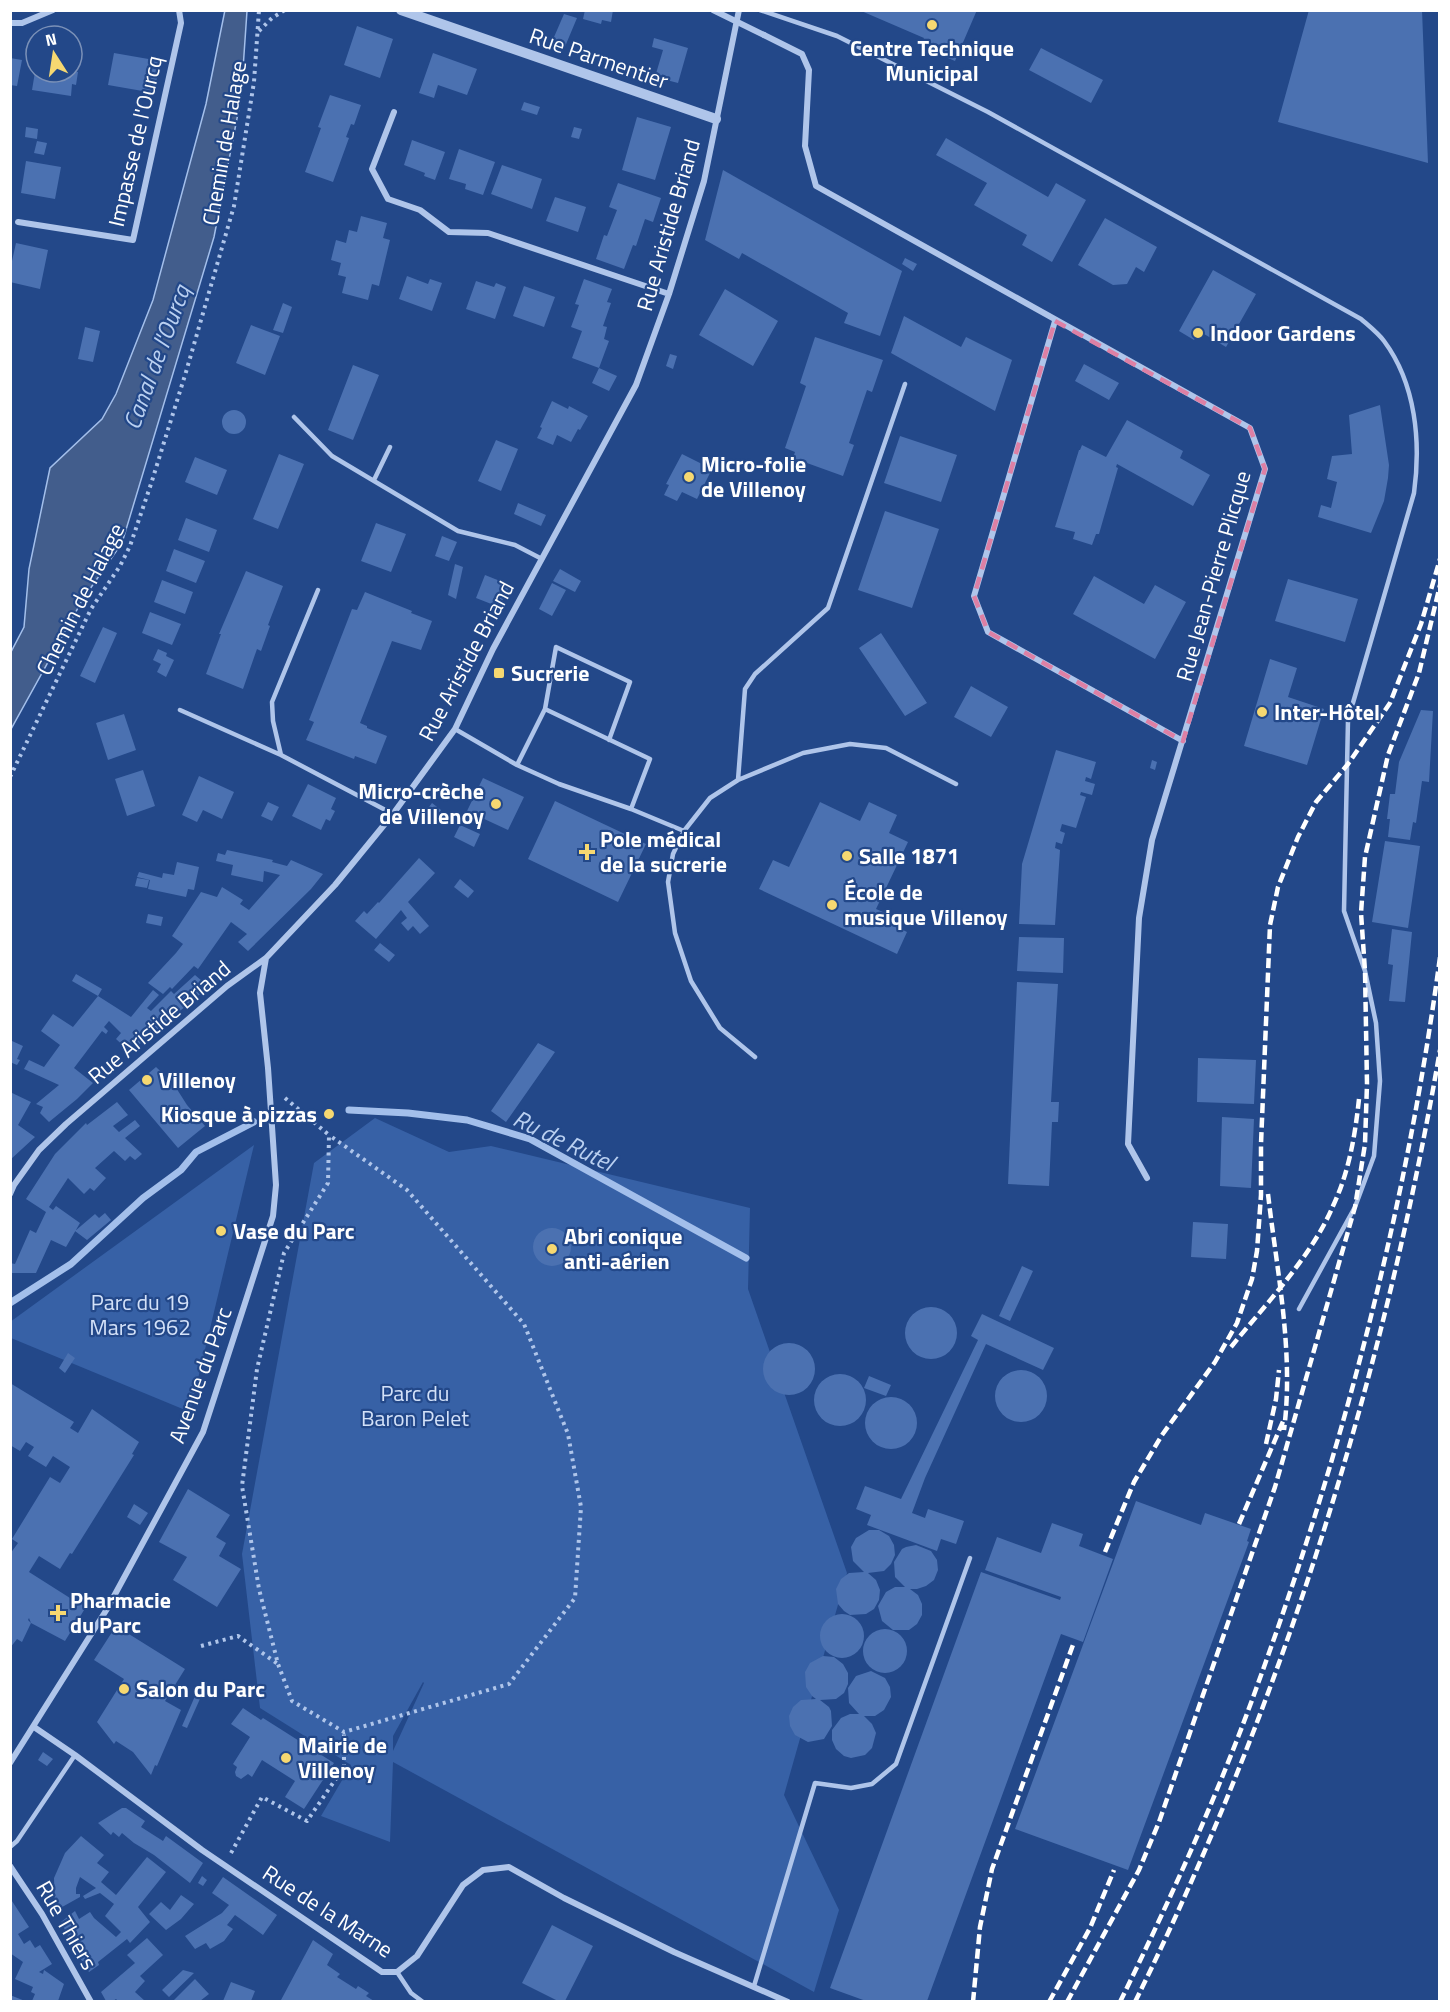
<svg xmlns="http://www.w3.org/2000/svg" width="1450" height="2012" viewBox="0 0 1450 2012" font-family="'Titillium Web',sans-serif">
	<rect width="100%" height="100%" fill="#234889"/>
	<!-- green -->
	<path fill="#3761a6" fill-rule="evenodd" d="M375 1118 449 1152 491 1146 750 1208 748 1289 847 1573 784 1795 839 1910 814 1992 393 1762 390 1842 321 1816 351 1765 260 1708 242 1554 314 1163ZM423 1682 424 1683 393 1751V1736Z
		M254 1145 190 1412 11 1338 10 1322Z"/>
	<!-- water -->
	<path fill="#425d8c" stroke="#a3bfeb" stroke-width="1.5" d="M225 10 247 11 241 98 214 237 122 543 83 599 11 729V652L24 627 29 569 50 468 102 419 116 394 153 300 206 104Z"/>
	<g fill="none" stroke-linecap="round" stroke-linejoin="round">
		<!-- stream -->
		<path stroke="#a3bfeb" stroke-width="7" d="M349 1110 408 1113 467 1120 530 1139 746 1258
			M10 1303 71 1264 143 1198 181 1170 196 1152 254 1122"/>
	</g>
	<!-- building -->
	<path fill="#4b71b1" d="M585 10H613L611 22 602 20 601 24 583 19Z
		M859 10H977L955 61 920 46 924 38Z
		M1309 10H1422L1428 163 1278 122Z
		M564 14 577 18 564 49 551 44Z
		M357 26 393 39 380 78 344 65Z
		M654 38 688 48 678 83 655 77 663 50 652 47Z
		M1041 48 1103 80 1091 103 1029 70Z
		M114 53 160 61 154 93 108 85Z
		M433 53 477 69 467 95 438 85 434 98 419 93Z
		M10 58 22 60 17 86 10 85Z
		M72 68 75 69 74 71 78 72 76 85 72 84 71 96 32 90 35 72H72Z
		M330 95 361 105 354 125 351 124 346 137 349 138 333 182 305 172 321 128 318 127Z
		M524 102 540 107 537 115 521 110Z
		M637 117 671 127 655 180 622 170Z
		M26 127 38 129 37 139 25 137Z
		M574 127 582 129 579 139 571 137Z
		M946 138 1048 197 1056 183 1086 200 1052 262 1022 245 1027 235 974 205 987 183 936 155Z
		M412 140 445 152 435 180 424 176 425 173 404 165Z
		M37 141 47 143 44 155 34 153Z
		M459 149 495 162 483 195 465 189 466 184 449 179Z
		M26 161 61 167 55 199 21 193Z
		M502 165 542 179 532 209 491 194Z
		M723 170 902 271 880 336 844 323 848 313 742 253 739 259 705 240Z
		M618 183 661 198 653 222 645 219 636 246 633 245 624 269 596 259 604 235 607 236 617 210 609 207Z
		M555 197 586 207 578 232 546 221Z
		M361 216 387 223 383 238 390 240 379 286 372 284 368 300 342 293 346 277 338 275 341 263 331 260 336 240 346 243 349 230 357 232Z
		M1105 218 1157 247 1144 272 1136 267 1127 284 1113 285 1078 265Z
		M16 243 48 250 40 289 10 282V270Z
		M905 258 917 264 913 271 902 264Z
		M1213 270 1256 294 1226 347 1199 331 1194 340 1179 331Z
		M407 276 428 284 430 279 442 283 432 311 399 299Z
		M584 279 612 289 607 302 611 303 603 326 607 327 604 339 609 341 599 368 617 376 609 391 592 383 599 368 572 358 582 331 571 327 579 305 575 304Z
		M476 281 494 287 496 283 506 287 495 319 466 309Z
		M524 286 555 297 544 327 513 316Z
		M725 289 778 321 753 366 699 335Z
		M283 303 292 307 283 333 273 330Z
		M904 316 961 347 966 337 1012 360 995 411 891 353Z
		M251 325 280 336 265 375 236 363Z
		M85 327 100 331 93 362 78 359Z
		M815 337 883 360 872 392 867 390 849 443 854 445 843 476 793 458 795 452 785 448 806 386 800 383Z
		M670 354 677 356 673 369 666 366Z
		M1084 364 1119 383 1109 400 1075 381Z
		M353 365 379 375 353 440 328 430Z
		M552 401 568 409 569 406 588 416 580 430 578 429 571 442 557 435 553 445 537 438 542 428 540 427Z
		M1380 405 1389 465 1388 478 1384 501 1371 533 1318 517 1321 505 1331 508 1337 482 1327 479 1332 456 1352 454 1349 415Z
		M222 422a12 12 0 1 1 24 0a12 12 0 1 1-24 0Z
		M1127 420 1183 451 1180 458 1210 475 1193 506 1117 464 1116 467 1118 468 1099 534H1096L1092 545 1073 539 1075 532 1055 527 1079 450H1080L1082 445 1106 457Z
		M900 436 957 455 941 502 884 483Z
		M496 440 518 449 501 491 478 481Z
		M279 454 304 464 278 529 253 519Z
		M682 454 712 469 697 499 682 492 677 501 664 495 669 485 666 484Z
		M195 457 227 470 217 495 185 482Z
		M518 503 546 515 541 526 514 514Z
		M885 511 939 529 912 608 858 590Z
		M186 518 217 530 209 552 178 540Z
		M376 523 406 534 391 572 361 561Z
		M442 536 457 542 449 561 435 556Z
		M174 549 205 561 196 583 166 571Z
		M455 564 463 567 456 599 448 595Z
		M560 569 581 581 575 592 553 581Z
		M246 571 283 586 268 625 270 626 261 651 257 649 243 689 206 674 221 634H219Z
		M485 575 510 585 499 607 476 598Z
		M1094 576 1144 604 1155 585 1186 602 1155 659 1073 614Z
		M1288 579 1358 599 1345 642 1275 621Z
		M162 580 193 592 185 614 154 602Z
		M552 583 566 590 552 616 539 609Z
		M365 592 412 611 411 613 432 621 421 650 392 641 360 723 367 726V728L387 736 376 764 355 756 354 759 306 740 314 722 309 720 352 609 357 610Z
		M150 612 181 624 172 645 142 633Z
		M103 627 117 633 95 683 80 676Z
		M881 633 927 703 905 716 859 648Z
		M158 649 167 653 166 656 174 660 166 677 157 672 161 664 153 660Z
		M1270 659 1297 668 1288 697 1324 709 1307 765 1244 746Z
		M971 686 1008 707 991 737 954 717Z
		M1421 710 1433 711 1429 782 1422 781 1416 823 1413 822 1410 840 1388 837 1390 819H1387L1390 794H1395L1399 762Z
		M124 714 136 750 108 760 96 723Z
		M1056 750 1096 762 1091 779 1086 777 1085 781 1095 784 1092 795 1081 792 1080 795 1086 797 1076 828 1062 824 1060 831 1065 833 1062 844 1056 842 1055 848 1060 850 1055 925 1019 924 1022 864Z
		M1152 760 1157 762 1155 770 1150 768Z
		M143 770 155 806 127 816 115 779Z
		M199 776 234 792 222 819 203 810 197 822 182 815Z
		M483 778 524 797 508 830 467 811Z
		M308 784 336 798 331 809 335 811 330 821 326 819 321 830 292 816Z
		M555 801 646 844 618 902 528 859Z
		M268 802 279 807 272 821 261 816Z
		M820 802 860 821 869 802 897 815 889 833 908 842 876 909 897 918 893 925 907 932 897 954 759 889 773 860 789 867Z
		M432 803 441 810 437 817 440 819 435 824 423 815Z
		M460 825 480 834 474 847 454 837Z
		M1385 841 1420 846 1408 928 1372 922Z
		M227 850 273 860 272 862 287 866 291 860 323 874 311 889 248 951 238 942 247 934 231 922 198 969 194 966 172 989 170 987 163 994 148 983 176 953 183 944 172 936 201 892 217 897 222 887 243 900 240 904 249 910 280 875 264 871 263 882 231 875 233 865 216 861 218 853 225 855Z
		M419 858 435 873 408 902 429 926 420 934 413 926 408 931 401 923 407 918 401 910 376 939 355 921 364 911 367 914 378 902 379 903Z
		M177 862 199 867 194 890 188 889 186 897 148 889 150 880 137 877 139 872 162 878 163 873 174 875Z
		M137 878 149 880 147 888 135 886Z
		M460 879 474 891 468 898 454 887Z
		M148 914 163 917 161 926 146 923Z
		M1392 929 1412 932 1405 1002 1389 1001 1393 965 1388 964Z
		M1019 937 1064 938 1063 973 1017 971Z
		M380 943 395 955 389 962 374 950Z
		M76 974 102 989 98 996 131 1017 153 990 159 995 147 1008 151 1011 171 991 174 994 195 975 209 987 130 1052 116 1039 121 1033 109 1021 104 1027 108 1031 106 1034 102 1031 74 1068 93 1083 77 1099 49 1122 40 1113 43 1107 36 1104 59 1085 24 1069 29 1060 44 1067 60 1045 41 1031 53 1014 73 1027 98 996 72 981Z
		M1017 982 1058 984 1051 1102H1059L1058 1122H1052L1049 1186 1008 1184Z
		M12 1041 23 1046 17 1059 20 1060 17 1065 10 1062Z
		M538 1043 555 1052 506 1122 491 1111Z
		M1198 1058 1256 1060 1254 1104 1197 1102Z
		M156 1067 173 1083 187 1105 205 1126 178 1148 129 1090Z
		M10 1092 31 1102 18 1125 35 1137 10 1160Z
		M117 1102 128 1115 113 1126 119 1132 135 1120 140 1126 125 1138 142 1154 135 1160 130 1156 125 1161 114 1151 95 1168 106 1178 94 1191 90 1188 84 1194 68 1178 49 1207 53 1210 56 1206 80 1223 66 1247 51 1240 36 1273H10V1263L15 1264 30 1230 36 1233 46 1212 26 1199 55 1154 86 1123 87 1125Z
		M1222 1117 1254 1119 1251 1188 1220 1186Z
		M105 1213 111 1220 87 1240 75 1231 95 1214 99 1218Z
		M1193 1222 1228 1224 1226 1259 1191 1257Z
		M533 1247a19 19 0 1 1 38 0a19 19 0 1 1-38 0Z
		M1022 1266 1033 1271 1010 1321 999 1316Z
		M905 1333a26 26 0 1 1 52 0a26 26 0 1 1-52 0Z
		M982 1314 1054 1348 1043 1370 986 1344 925 1478 912 1513 925 1518 928 1509 964 1521 956 1544 941 1539 937 1551 867 1525 871 1515 856 1509 865 1486 901 1499 978 1340 971 1336Z
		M763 1369a26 26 0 1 1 52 0a26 26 0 1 1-52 0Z
		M68 1353 75 1358 65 1373 59 1368Z
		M995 1396a26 26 0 1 1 52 0a26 26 0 1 1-52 0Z
		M814 1400a26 26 0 1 1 52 0a26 26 0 1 1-52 0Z
		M869 1376 891 1385 886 1396 864 1388Z
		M10 1383 74 1422 70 1428 78 1433 92 1409 139 1442 132 1454 134 1455 72 1554 70 1553 60 1569 39 1556 29 1572 70 1598 73 1592 89 1602 65 1641 31 1623 29 1618 28 1620 31 1623 22 1642 17 1639 10 1648V1554L18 1543 12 1539 50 1477 60 1483 70 1467 53 1456 46 1467 28 1456 34 1447 26 1442 20 1451 10 1445Z
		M865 1423a26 26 0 1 1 52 0a26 26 0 1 1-52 0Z
		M188 1489 230 1515 216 1537 226 1543 219 1556 241 1569 217 1607 173 1580 187 1557 159 1542Z
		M1136 1501 1201 1525 1205 1513 1251 1529 1247 1541 1249 1542 1128 1870 1015 1829Z
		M134 1504 148 1513 140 1525 127 1517Z
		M1052 1523 1083 1534 1079 1546 1113 1559 1083 1642 1061 1634 927 2001H866L830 1988 981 1572 1060 1600 1061 1597 985 1570 997 1537 1041 1553Z
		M869 1530H879L889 1536 894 1545 895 1555 891 1564 884 1571 868 1573 876 1580 880 1590 879 1600 874 1609 866 1614 850 1615 844 1611 838 1604 836 1589 841 1579 849 1573 864 1572 853 1561 851 1547 856 1538Z
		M916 1545 931 1551 937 1560 938 1570 934 1580 926 1586 917 1589H910L918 1595 922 1604V1615L917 1624 909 1630H893L882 1621 878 1606 886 1592 895 1587H905L895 1577 894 1562 902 1549 906 1547Z
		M820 1636a22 22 0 1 1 44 0a22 22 0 1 1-44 0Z
		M116 1626 185 1669 165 1701 181 1710 157 1766 155 1765 151 1775 133 1752 116 1741 114 1744 97 1722 124 1679 94 1660Z
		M863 1651a22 22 0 1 1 44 0a22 22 0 1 1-44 0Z
		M823 1656 834 1657 843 1664 848 1673V1684L844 1693 836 1699 820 1700 829 1707 831 1711 832 1726 824 1739 808 1742 795 1735 790 1726 789 1716 793 1707 801 1700 816 1699 812 1696 806 1687 805 1672 810 1663Z
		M871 1671 885 1678 890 1687 891 1697 884 1710 875 1716H864L872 1724 876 1733 872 1748 865 1755 851 1758 844 1756 836 1749 832 1740V1730L841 1718 850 1714H859L849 1703 848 1688 856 1676Z
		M202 1680 207 1683 187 1728 182 1726Z
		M243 1708 261 1720 263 1718 334 1763 304 1809 285 1797 295 1781 262 1760 252 1777 248 1774 241 1779 236 1776 235 1772 237 1767 233 1764 250 1737 231 1724Z
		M43 1752 53 1759 47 1766 38 1760Z
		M122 1808H126L145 1821 141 1827 163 1841 166 1836 203 1863 190 1883 154 1855 134 1843 122 1833 119 1837 113 1832 111 1835 98 1823Z
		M81 1836 104 1855 97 1863 109 1872 101 1882 116 1895 147 1857 166 1872 138 1907 150 1922 130 1943 127 1939 98 1962 99 1965 89 1972 75 1950 61 1922 75 1911 79 1919 90 1912 94 1918 116 1937 121 1932 105 1916 114 1904 100 1893 85 1899 83 1896 96 1888 80 1877 76 1888V1894H80V1897L55 1911 54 1878 65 1853Z
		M202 1876 207 1880 203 1886 198 1883Z
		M223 1877 277 1915 263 1935 235 1915 227 1925 233 1929 224 1941 210 1949 206 1943 195 1949 185 1936 222 1913 229 1905 212 1893Z
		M181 1895 194 1904 181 1919 166 1930 149 1914 161 1902 170 1910Z
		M10 1898 29 1927 18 1934 24 1944 30 1940 35 1948 40 1945 52 1964 39 1972 43 1974 44 1970 64 1984 58 2001H32L35 1994 31 1992 33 1987 15 1979 23 1962 10 1953Z
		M552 1925 593 1946 565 2001H558L522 1983Z
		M147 1938 163 1955 140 1976 145 1981 135 1992 145 2001H118L116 1999 113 2001H106L101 1992 135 1963 127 1955Z
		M313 1940 333 1954 327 1965 340 1974 337 1977 356 1989 358 1986 369 1993 366 1996 374 2001H285L281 2000Z
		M183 1970 194 1973 169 1997 162 1990Z
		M195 1979 209 1994 200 2001H173Z
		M231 1982 255 1991 251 2001H223Z
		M10 1995 25 2001H10Z"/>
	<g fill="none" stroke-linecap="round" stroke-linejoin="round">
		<!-- path -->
		<path stroke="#afc5ea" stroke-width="4" stroke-dasharray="3 4.5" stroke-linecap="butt" d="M259 31 272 18 285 10
			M10 777 91 609 120 566 130 546 151 484 186 372 234 206 254 82 259 10
			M285 1098 329 1135 328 1183 284 1253 257 1369 242 1486 259 1589 278 1664 292 1701 344 1732 509 1684 575 1598 581 1507 568 1434 524 1324 407 1190 329 1135
			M201 1646 238 1636 278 1664
			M231 1853 262 1797 307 1821 344 1767V1732"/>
		<!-- service -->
		<path stroke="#afc5ea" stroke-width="4.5" d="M760 10 837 36 988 112 1361 319C1369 326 1378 333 1384 341 1416 384 1421 442 1414 493L1348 720 1344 911 1365 971 1376 1023 1380 1081 1374 1156 1355 1207 1299 1309
			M294 417 332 456 458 531 515 545 542 559
			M374 480 390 447
			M545 709 556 647 630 682 609 740
			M180 710 281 755 393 814
			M455 729 517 765 559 784 631 809 684 831
			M281 755 273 721 272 702 318 590
			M517 765 545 709 650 759 631 809
			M738 780 745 689 755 674 828 608 905 384
			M755 1057 720 1028 691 981 675 933 668 882 673 854 684 831 710 798 738 780 803 753 850 744 886 748 956 784
			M10 1847 17 1841 75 1755
			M397 1972 411 1993 423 2002
			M754 1986 815 1783 851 1788 872 1784 896 1764 970 1558"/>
		<!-- minor -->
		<path stroke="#afc5ea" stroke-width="6" d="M10 23H22L53 10
			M764 35 802 54 809 70 805 146 816 186 1250 428 1265 469 1152 840 1139 918 1128 1144 1147 1178
			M394 112 372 169 388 199 420 210 449 232 488 233 669 294
			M18 222 133 240 181 23 179 10
			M1055 321 974 596 988 632 1183 741
			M10 1194 14 1185 39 1150 66 1124 227 986 266 958 335 885 393 814 455 729 493 649 636 385 669 294 704 181 739 10
			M34 1727 75 1755 202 1850 382 1972H397L417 1956 463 1885 483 1870 509 1867 564 1898 674 1952 788 2002
			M10 1763 107 1609 203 1432 246 1300 273 1216 276 1185 268 1068 260 993 266 958
			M10 1866 42 1914 91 2002"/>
		<!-- tertiary -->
		<path stroke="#afc5ea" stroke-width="10" d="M401 10 716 119"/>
		<!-- rail -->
		<path stroke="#fff" stroke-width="4.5" stroke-dasharray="10 4.5" stroke-linecap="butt" d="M1268 1194C1277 1272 1294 1352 1284 1430
			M1231 1347C1265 1305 1312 1256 1333 1206 1349 1172 1355 1136 1359 1099
			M1266 1444 1276 1399 1279 1370
			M1239 1524 1284 1419
			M1105 1552 1134 1482 1162 1435 1215 1362 1237 1323 1252 1279 1257 1251 1261 1195V1144L1270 925 1278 887 1298 837 1316 802 1348 764 1390 703 1421 624 1440 559
			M973 2002 980 1927 992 1869 1074 1642
			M1049 2002 1090 1928 1114 1870
			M1067 2002 1139 1870 1159 1822 1275 1487 1355 1207 1365 1144 1367 1084 1365 971 1361 913 1365 857 1388 755 1419 673 1440 585
			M1120 2002C1172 1896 1221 1788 1260 1678 1345 1444 1407 1204 1440 957
			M1135 2002C1283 1702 1383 1380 1440 1050"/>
		<!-- minor-bridge -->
		<path stroke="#afc5ea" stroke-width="6" d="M713 10 764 35"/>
	</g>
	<!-- marked area -->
	<path fill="none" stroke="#dd80a5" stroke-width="4.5" stroke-dasharray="12 8" stroke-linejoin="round" d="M1055 321 1250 428 1265 469 1183 741 988 632 974 596Z"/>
	<!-- markers -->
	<g fill="#f6d871" stroke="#234889" stroke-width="2">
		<circle cx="932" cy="25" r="6"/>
		<circle cx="1198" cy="333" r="6"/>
		<circle cx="689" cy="477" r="6"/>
		<rect x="493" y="667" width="12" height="12" rx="3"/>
		<circle cx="1262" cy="712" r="6"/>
		<circle cx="496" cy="804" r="6"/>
		<path d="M584 843h6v6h6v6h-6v6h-6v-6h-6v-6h6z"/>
		<circle cx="847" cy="856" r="6"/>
		<circle cx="832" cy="905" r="6"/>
		<circle cx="147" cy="1080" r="6"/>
		<circle cx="329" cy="1114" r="6"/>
		<circle cx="221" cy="1231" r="6"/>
		<circle cx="552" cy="1249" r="6"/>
		<path d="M55 1604h6v6h6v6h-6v6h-6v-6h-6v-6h6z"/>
		<circle cx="124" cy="1689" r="6"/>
		<circle cx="286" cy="1758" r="6"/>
	</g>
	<g text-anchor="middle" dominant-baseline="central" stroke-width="4.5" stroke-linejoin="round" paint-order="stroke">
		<!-- poi labels -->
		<g font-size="22" font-weight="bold" fill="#fff" stroke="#234889" text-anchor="start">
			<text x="932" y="48" text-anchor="middle">Centre Technique<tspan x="932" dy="25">Municipal</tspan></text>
			<text x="1210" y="333">Indoor Gardens</text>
			<text x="701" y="464">Micro-folie<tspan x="701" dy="25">de Villenoy</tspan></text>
			<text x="511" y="673">Sucrerie</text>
			<text x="1274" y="712">Inter-Hôtel</text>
			<text x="484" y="791" text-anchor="end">Micro-crèche<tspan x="484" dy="25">de Villenoy</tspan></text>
			<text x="600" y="839">Pole médical<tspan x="600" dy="25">de la sucrerie</tspan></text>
			<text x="859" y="856">Salle 1871</text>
			<text x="844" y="892">École de<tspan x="844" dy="25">musique Villenoy</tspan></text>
			<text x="159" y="1080">Villenoy</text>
			<text x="317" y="1114" text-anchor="end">Kiosque à pizzas</text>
			<text x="233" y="1231">Vase du Parc</text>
			<text x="564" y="1236">Abri conique<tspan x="564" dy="25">anti-aérien</tspan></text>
			<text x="70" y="1600">Pharmacie<tspan x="70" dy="25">du Parc</tspan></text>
			<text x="136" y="1689">Salon du Parc</text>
			<text x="298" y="1745">Mairie de<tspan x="298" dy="25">Villenoy</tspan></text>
		</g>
		<!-- street labels -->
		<g font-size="22" fill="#fff" stroke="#234889">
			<text transform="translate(599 58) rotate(19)">Rue Parmentier</text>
			<text transform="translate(135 141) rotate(-77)">Impasse de l'Ourcq</text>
			<text transform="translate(224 143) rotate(-80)">Chemin de Halage</text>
			<text transform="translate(668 225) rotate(-74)">Rue Aristide Briand</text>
			<text transform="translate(1213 576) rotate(-74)">Rue Jean-Pierre Plicque</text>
			<text transform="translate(80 599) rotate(-63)">Chemin de Halage</text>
			<text transform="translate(466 661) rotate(-62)">Rue Aristide Briand</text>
			<text transform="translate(159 1022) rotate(-40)">Rue Aristide Briand</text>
			<text transform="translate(200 1375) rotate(-70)">Avenue du Parc</text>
			<text transform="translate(328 1911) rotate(33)">Rue de la Marne</text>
			<text transform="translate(67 1925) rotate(60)">Rue Thiers</text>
		</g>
		<!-- park labels -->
		<g font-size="22" fill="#d3e1f8" stroke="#234889">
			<text x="140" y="1302">Parc du 19<tspan x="140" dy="25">Mars 1962</tspan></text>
			<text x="415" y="1393">Parc du<tspan x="415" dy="25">Baron Pelet</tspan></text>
		</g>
		<!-- water labels -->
		<g font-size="24" font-style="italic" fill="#bad0f1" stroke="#234889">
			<text transform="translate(156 357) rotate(-70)">Canal de l'Ourcq</text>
			<text transform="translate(564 1140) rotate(26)">Ru de Rutel</text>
		</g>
	</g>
	<!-- border -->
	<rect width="1450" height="2012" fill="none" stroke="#ffffff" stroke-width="24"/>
	<!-- north arrow -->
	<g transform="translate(54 54) rotate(348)"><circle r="28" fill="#234889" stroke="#7b91b8" stroke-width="1.5"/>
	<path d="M0-4.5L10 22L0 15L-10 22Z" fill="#f6d871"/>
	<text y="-9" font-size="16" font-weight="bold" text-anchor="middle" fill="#ffffff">N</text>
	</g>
</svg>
